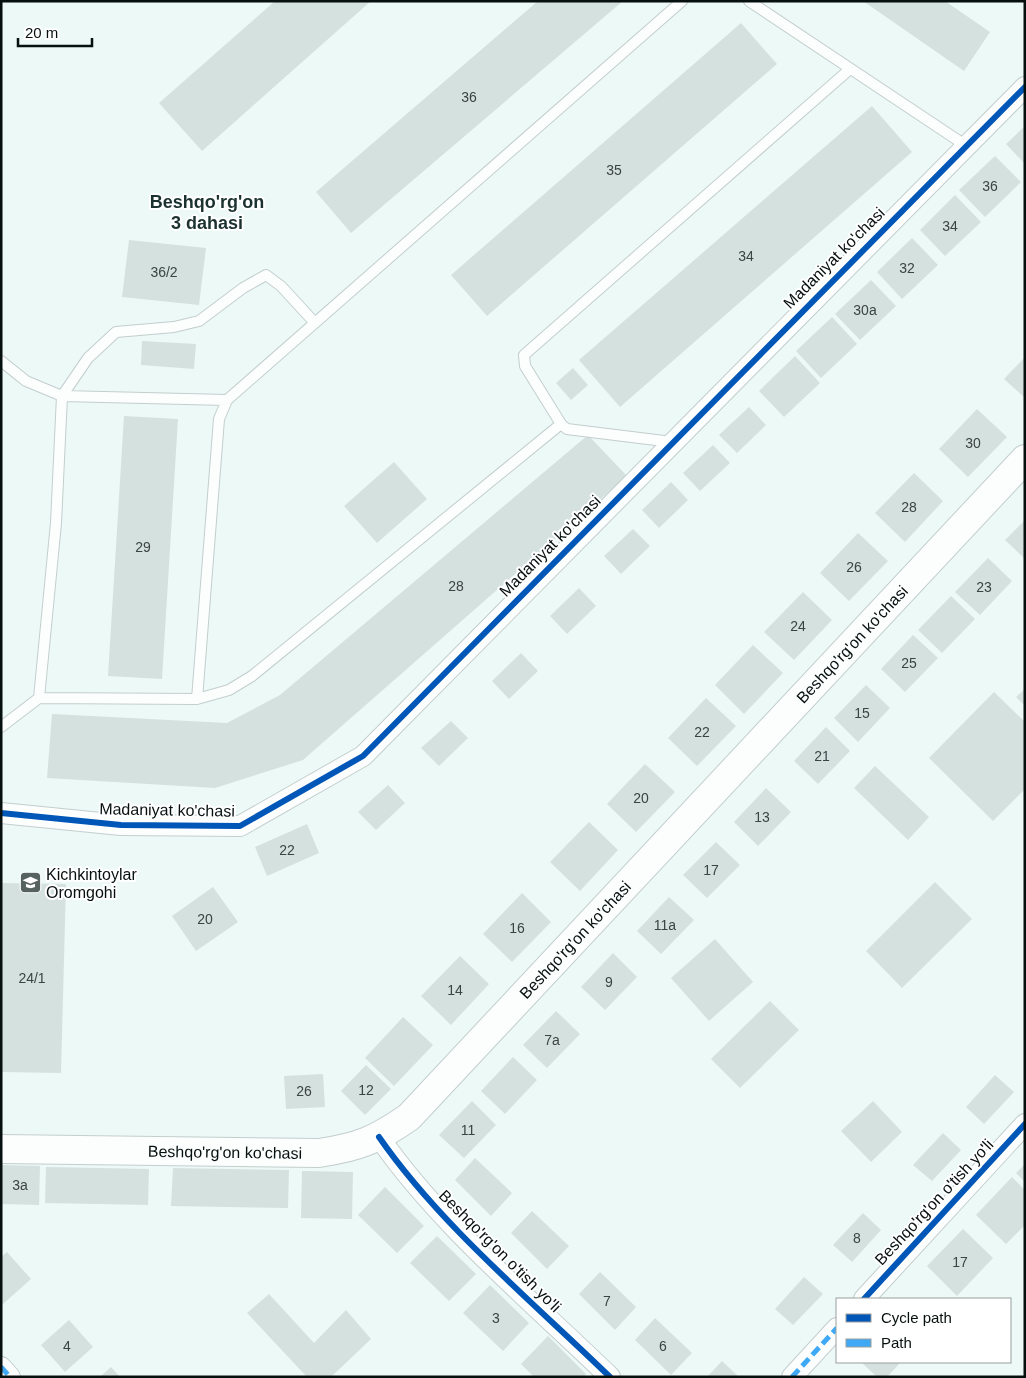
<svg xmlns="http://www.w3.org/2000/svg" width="1026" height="1378" viewBox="0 0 1026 1378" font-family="Arial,sans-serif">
	<rect width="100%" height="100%" fill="#ecf9f7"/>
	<!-- building -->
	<path fill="#d5e1df" d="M275 1H371L202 151 159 103Z
		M538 1H623L351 233 316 192Z
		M863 1H945L990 32 964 71Z
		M741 23 777 64 487 316 451 275Z
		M872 106 912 152 620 407 579 360Z
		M1025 126V164L1006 144Z
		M995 156 1021 182 985 217 959 190Z
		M955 195 981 222 945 256 920 230Z
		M912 238 938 265 902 299 877 272Z
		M129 240 206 248 199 305 122 297Z
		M871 280 896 306 860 340 835 314Z
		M832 317 857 344 821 378 796 351Z
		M142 341 196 344 194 369 141 365Z
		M795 356 820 383 784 417 759 391Z
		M1025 357V398L1004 379Z
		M573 368 588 385 571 400 556 383Z
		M749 407 766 425 737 453 719 435Z
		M977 409 1007 437 968 477 939 449Z
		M124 416 178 419 162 679 108 676Z
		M588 435 627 476 303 760 215 788 47 778 52 714 227 723 280 695Z
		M713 445 730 463 700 491 683 473Z
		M394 462 427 499 377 543 344 506Z
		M914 473 943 501 905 542 875 513Z
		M671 482 688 500 659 528 642 510Z
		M1025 520V559L1005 540Z
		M633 529 650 546 621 574 604 556Z
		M858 533 888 561 849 601 820 573Z
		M988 558 1012 581 980 615 955 592Z
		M579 588 596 606 567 634 550 616Z
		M803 592 832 620 794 660 764 632Z
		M951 596 975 619 942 653 918 630Z
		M913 635 938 658 905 692 881 669Z
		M753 645 783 673 744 714 715 685Z
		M521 653 538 671 509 699 492 681Z
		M866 685 890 708 858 742 834 718Z
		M1025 689V706L1016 697Z
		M994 692 1025 722V789L993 821 929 758Z
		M706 698 736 726 697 766 668 738Z
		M451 721 468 738 439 766 421 748Z
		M826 727 850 751 818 784 794 761Z
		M645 764 675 792 636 832 607 804Z
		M875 766 929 817 908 840 854 788Z
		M388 785 405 803 376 830 358 812Z
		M766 788 791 812 758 846 734 822Z
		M589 822 618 850 580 891 550 862Z
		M307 824 319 853 267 876 255 847Z
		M716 842 740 865 707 898 683 875Z
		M935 882 972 919 902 988 866 951Z
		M1 883 66 884 61 1073 1 1072Z
		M213 887 238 922 196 951 172 916Z
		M522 893 551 922 512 962 483 934Z
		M669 897 694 920 661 954 637 931Z
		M715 939 753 982 709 1021 671 978Z
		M613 953 637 977 605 1010 581 987Z
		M460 956 489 984 451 1025 421 996Z
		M770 1001 799 1030 740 1088 711 1059Z
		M556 1011 580 1034 547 1068 523 1045Z
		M403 1017 433 1045 394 1086 365 1058Z
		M513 1057 537 1080 505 1114 481 1091Z
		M366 1065 391 1089 365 1115 341 1091Z
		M323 1074 325 1107 286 1109 284 1076Z
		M995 1075 1014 1092 984 1124 966 1107Z
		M472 1101 496 1125 464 1158 439 1135Z
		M873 1101 902 1132 871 1162 841 1131Z
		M943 1133 961 1150 932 1181 913 1165Z
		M475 1158 512 1193 491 1216 455 1180Z
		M1025 1164V1182L1016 1173Z
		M1 1165 40 1166 39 1205 1 1204Z
		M46 1167 149 1169 148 1205 45 1203Z
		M173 1168 289 1170 288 1208 171 1206Z
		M302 1171 353 1172 352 1219 301 1218Z
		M1012 1177 1025 1190V1225L1006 1244 976 1215Z
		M385 1187 424 1226 397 1253 358 1215Z
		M532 1211 569 1246 547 1269 511 1233Z
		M863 1213 881 1230 852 1262 833 1245Z
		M963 1229 993 1258 957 1296 927 1266Z
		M437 1236 476 1274 449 1301 410 1263Z
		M7 1252 31 1279 3 1304 1 1302V1257Z
		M600 1272 636 1307 615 1330 579 1294Z
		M804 1277 823 1294 793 1325 775 1309Z
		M490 1285 529 1323 503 1351 463 1313Z
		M269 1294 314 1343 346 1310 371 1339 331 1377H307L247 1313Z
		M655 1318 692 1353 671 1375 635 1340Z
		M69 1320 93 1347 65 1372 41 1345Z
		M548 1336 586 1374 584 1377H534L521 1364Z
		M722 1361 739 1377H707Z
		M861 1362H901L887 1377H877Z
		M111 1367 120 1377H100Z"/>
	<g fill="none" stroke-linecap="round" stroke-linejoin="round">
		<defs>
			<path id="lane" d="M749 1 965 145
				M1 361 26 381 62 396 56 523 39 698 1 727
				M62 396 88 358 116 332 174 327 199 321 243 288 266 275 281 286 315 323
				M62 396 227 400
				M672 442 567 429 561 424 525 366 524 355 850 69
				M39 698 197 699 229 690 252 676 561 424
				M197 699 219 419 227 400 682 1"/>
			<path id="street" d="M1 813 121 825 240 826 363 756 1025 87
				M379 1137C440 1225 533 1302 610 1377
				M864 1299 1025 1124
				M1 1367 10 1377
				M792 1377 837 1328"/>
			<g id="secondary">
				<path id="s1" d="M1 1149 319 1153C359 1147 376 1140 409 1117L1025 459"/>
			</g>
		</defs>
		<!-- lane casing -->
		<use href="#lane" stroke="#c3cecd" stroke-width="12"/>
		<!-- street casing -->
		<use href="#street" stroke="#c3cecd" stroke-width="22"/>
		<!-- secondary casing -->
		<use href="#secondary" stroke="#c3cecd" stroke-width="30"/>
		<!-- lane -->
		<use href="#lane" stroke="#fcfefe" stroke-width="10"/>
		<!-- street -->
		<use href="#street" stroke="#fcfefe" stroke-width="20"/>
		<!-- secondary -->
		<use href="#secondary" stroke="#fcfefe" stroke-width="28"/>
		<!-- quiet -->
		<path stroke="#3fa9f5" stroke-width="5" stroke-dasharray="10 5" stroke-linecap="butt" d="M1 1367 10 1377
			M792 1377 837 1328"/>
		<defs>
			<path id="cycleway" d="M1 813 121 825 240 826 363 756 1025 87
				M379 1137C440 1225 533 1302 610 1377
				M864 1299 1025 1124"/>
		</defs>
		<!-- cycleway casing -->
		<use href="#cycleway" stroke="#fff" stroke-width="9"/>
		<!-- cycleway -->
		<use href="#cycleway" stroke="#0057b8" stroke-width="6"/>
	</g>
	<!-- icons -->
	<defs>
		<symbol id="school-square" viewBox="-11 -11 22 22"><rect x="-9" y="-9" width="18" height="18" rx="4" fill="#566260" stroke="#fff"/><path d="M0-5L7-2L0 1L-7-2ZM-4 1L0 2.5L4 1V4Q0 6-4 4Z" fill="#fff"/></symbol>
	</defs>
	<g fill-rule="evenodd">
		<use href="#school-square" x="18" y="870" width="25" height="25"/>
	</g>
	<g text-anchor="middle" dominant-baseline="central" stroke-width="4" stroke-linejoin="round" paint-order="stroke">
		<!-- number labels -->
		<g font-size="14" fill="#3a4443">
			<text x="469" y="97">36</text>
			<text x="614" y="170">35</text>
			<text x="990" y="186">36</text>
			<text x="950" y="226">34</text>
			<text x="746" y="256">34</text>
			<text x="907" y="268">32</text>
			<text x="164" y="272">36/2</text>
			<text x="865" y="310">30a</text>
			<text x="973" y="443">30</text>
			<text x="909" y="507">28</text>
			<text x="143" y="547">29</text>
			<text x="854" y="567">26</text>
			<text x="456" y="586">28</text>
			<text x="984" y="587">23</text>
			<text x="798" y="626">24</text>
			<text x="909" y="663">25</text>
			<text x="862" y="713">15</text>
			<text x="702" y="732">22</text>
			<text x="822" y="756">21</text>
			<text x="641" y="798">20</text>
			<text x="762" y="817">13</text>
			<text x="287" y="850">22</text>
			<text x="711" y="870">17</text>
			<text x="205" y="919">20</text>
			<text x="665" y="925">11a</text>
			<text x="517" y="928">16</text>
			<text x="32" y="978">24/1</text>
			<text x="609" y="982">9</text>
			<text x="455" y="990">14</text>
			<text x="552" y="1040">7a</text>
			<text x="366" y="1090">12</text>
			<text x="304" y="1091">26</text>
			<text x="468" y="1130">11</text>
			<text x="20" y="1185">3а</text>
			<text x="857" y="1238">8</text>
			<text x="960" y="1262">17</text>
			<text x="607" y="1301">7</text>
			<text x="496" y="1318">3</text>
			<text x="67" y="1346">4</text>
			<text x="663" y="1346">6</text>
		</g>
		<!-- street labels -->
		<g font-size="16" fill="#06100f" stroke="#fff">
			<text transform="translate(834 258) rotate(-45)">Madaniyat ko'chasi</text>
			<text transform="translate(550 546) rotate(-45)">Madaniyat ko'chasi</text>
			<text stroke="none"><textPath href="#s1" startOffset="1064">Beshqo'rg'on ko'chasi</textPath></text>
			<text transform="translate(167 810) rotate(1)">Madaniyat ko'chasi</text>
			<text stroke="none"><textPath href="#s1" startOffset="659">Beshqo'rg'on ko'chasi</textPath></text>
			<text stroke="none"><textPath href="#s1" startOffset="224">Beshqo'rg'on ko'chasi</textPath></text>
			<text transform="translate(934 1202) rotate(-47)">Beshqo'rg'on o'tish yo'li</text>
			<text transform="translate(500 1251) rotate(45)">Beshqo'rg'on o'tish yo'li</text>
		</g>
		<!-- poi labels -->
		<g font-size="16" fill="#06100f" stroke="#fff" text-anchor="start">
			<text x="46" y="874">Kichkintoylar<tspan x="46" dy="18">Oromgohi</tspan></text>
		</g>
		<!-- neighbourhood labels -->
		<g font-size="18" font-weight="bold" fill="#1b3230" stroke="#fff">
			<text x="207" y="202">Beshqo'rg'on<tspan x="207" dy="21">3 dahasi</tspan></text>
		</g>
	</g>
	<!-- border -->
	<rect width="1026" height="1378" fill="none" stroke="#06100f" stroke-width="5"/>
	<!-- legend -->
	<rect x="836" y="1298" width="175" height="65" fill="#ffffff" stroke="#9b9f9f"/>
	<rect x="846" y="1314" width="25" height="8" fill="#0057b8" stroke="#9b9f9f"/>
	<text x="881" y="1323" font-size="15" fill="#06100f">Cycle path</text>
	<rect x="846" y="1339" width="25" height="8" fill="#3fa9f5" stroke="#9b9f9f"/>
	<text x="881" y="1348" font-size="15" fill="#06100f">Path</text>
	<!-- scale -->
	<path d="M18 38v8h74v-8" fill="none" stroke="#06100f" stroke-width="2.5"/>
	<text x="25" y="38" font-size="15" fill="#06100f" stroke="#ffffff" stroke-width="4" paint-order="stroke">20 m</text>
</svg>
